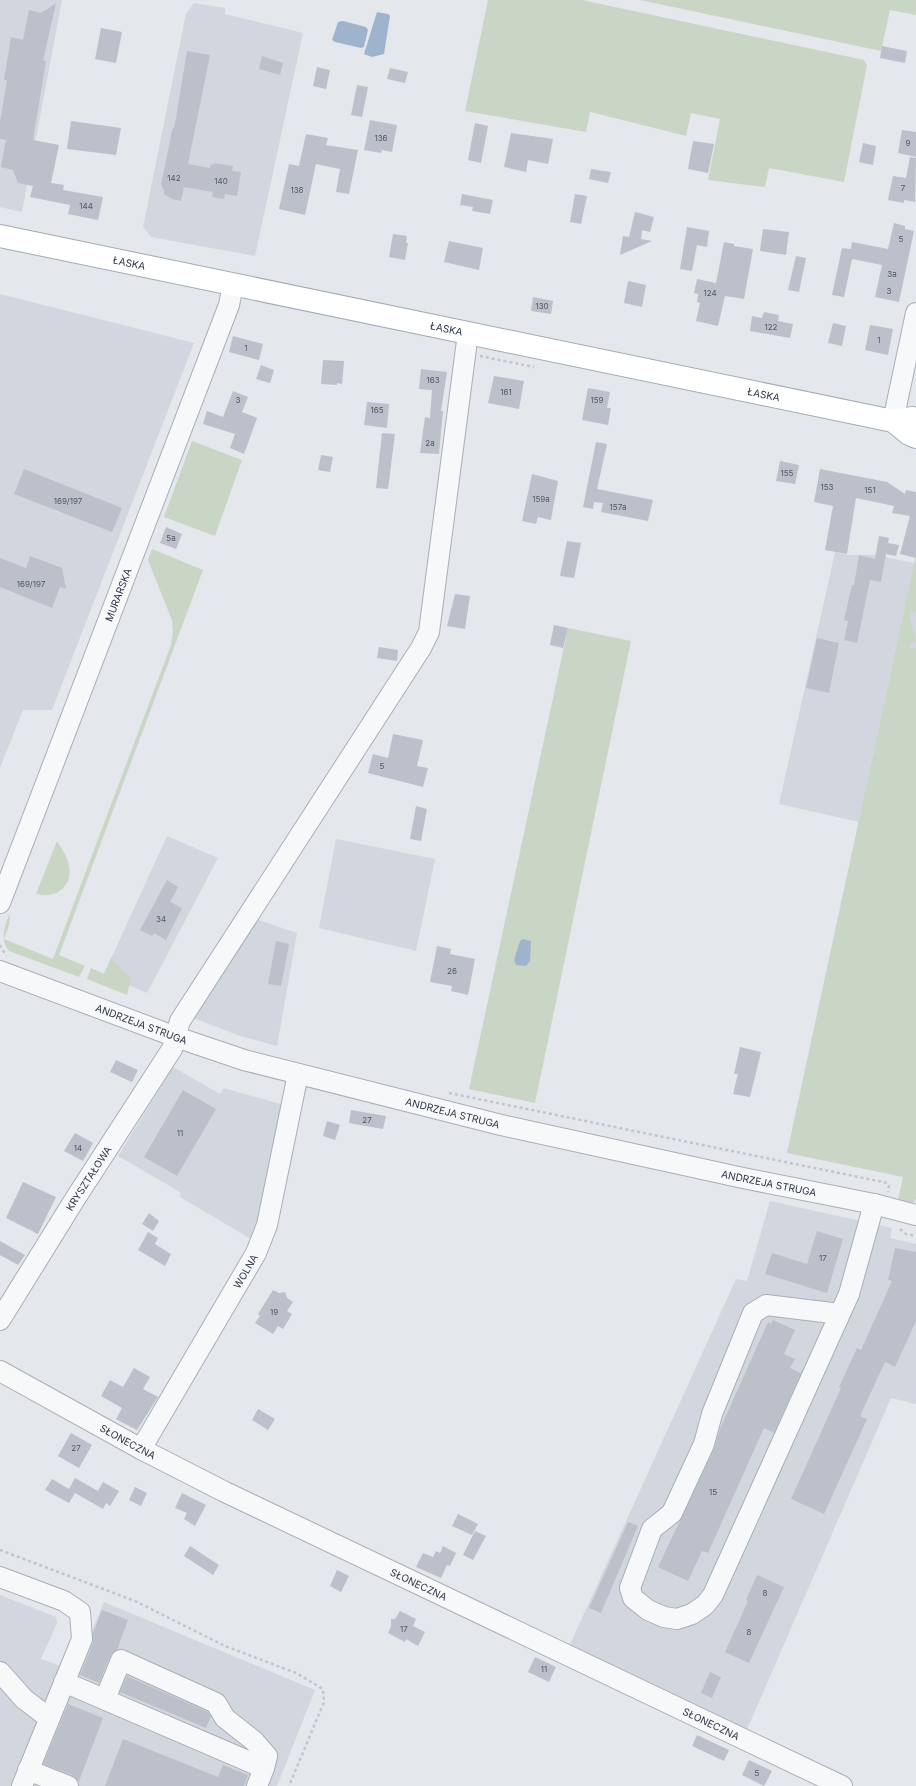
<svg xmlns="http://www.w3.org/2000/svg" width="916" height="1786" viewBox="0 0 916 1786" font-family="Inter,sans-serif">
	<rect width="100%" height="100%" fill="#e4e7ec"/>
	<!-- built -->
	<path fill="#d2d6de" d="M0 0H62L22 212 0 207Z
		M194 3 225 8V14L303 33 255 256 151 237 143 227 186 14Z
		M0 294 194 343 52 710H23L0 768Z
		M835 552 848 555H875L914 563 916 557V669L891 672 859 822 779 804Z
		M167 836 218 858 147 993 104 974Z
		M336 839 435 859 416 951 319 928Z
		M256 919 297 933 277 1046 237 1035 194 1018Z
		M173 1067 220 1094 224 1088 287 1106 256 1242 180 1197V1192L118 1156Z
		M770 1201 892 1228 890 1238 916 1244V1404L891 1398 745 1734 568 1649 736 1279 747 1281Z
		M0 1595 56 1617 57 1623 41 1659 75 1671 104 1602 315 1690 277 1786H0Z"/>
	<!-- green -->
	<path fill="#c9d6c5" d="M488 0H582L864 60 867 65 844 182 769 168 765 187 708 180 720 119 691 113 686 136 590 112 586 132 465 111Z
		M640 0H916V15L890 10 881 51Z
		M192 441 242 460 215 536 164 517Z
		M152 549 203 570 59 955 85 966 79 977 9 951C0 941 4 927 10 913L9 925 4 939 53 959 171 645 173 632 172 620 148 560Z
		M916 556V612L910 614V617L916 642 909 645 910 649 916 648V1199L911 1205 897 1204 903 1177 787 1153Z
		M568 628 631 641 535 1103 469 1089Z
		M57 841C61 848 68 857 69 866 73 887 56 899 36 894Z
		M111 958 131 979 127 995 87 979 91 968 104 974Z"/>
	<!-- water -->
	<path fill="#9fb4cc" d="M377 12 388 14 390 16 384 54 372 57 364 54Z
		M343 21 366 27 368 30 364 47 361 48 335 42 332 40 338 22Z
		M523 939 531 941 530 961 526 966 516 965 514 960 520 941Z"/>
	<!-- building -->
	<path fill="#bbc0ca" d="M56 3 43 61H46L33 140 59 145 51 183 64 185 63 190 103 197 98 220 68 214 70 205 30 197 33 186 18 183 13 170 1 167 6 140 0 139V122L7 80H4L11 37 23 40 29 10 41 13Z
		M101 28 122 32 116 63 95 59Z
		M882 46 907 51 905 63 880 58Z
		M187 51 210 55 188 164 210 168 211 164 214 165V163L233 166 232 171 241 172 237 196 225 194 224 199 212 197 213 192 184 187 181 201 172 199 164 194V190L161 185 172 131 175 124Z
		M262 56 283 63 280 75 259 69Z
		M317 67 330 70 326 89 313 86Z
		M390 68 408 72 405 83 387 79Z
		M357 85 368 87 362 117 351 115Z
		M370 120 397 125 392 152 382 150 381 153 364 150Z
		M71 121 121 128 116 155 67 149Z
		M475 123 488 126 481 163 468 160Z
		M902 130 916 132V157L898 153Z
		M511 133 553 139 548 164 528 160 526 172 504 167Z
		M306 134 328 138 326 145 358 150 349 194 336 192 340 169 316 164 305 215 279 209 289 164 299 166Z
		M693 141 714 144 708 173 688 169Z
		M863 143 876 146 873 165 859 162Z
		M910 157 916 158 915 202 904 200V203L888 200 893 176 906 178Z
		M591 169 611 172 608 183 589 179Z
		M462 194 493 200 490 214 472 211 473 207 460 205Z
		M575 194 587 196 581 224 570 222Z
		M635 212 654 217 650 232 642 230 641 239 652 241 620 255 623 236 629 237Z
		M894 223 905 226V229L914 231 899 302 875 297 882 265 852 259 844 297 832 295 842 248 851 249 852 242 888 249Z
		M687 227 709 231 707 247 697 245 692 271 680 269Z
		M763 229 789 232 786 255 760 251Z
		M393 234 407 236 406 243H408L405 260 389 257Z
		M449 241 483 248 479 270 444 262Z
		M724 242 734 244V246L753 249 744 299 725 296 718 326 696 321 700 303 697 302 698 294 694 293 697 279 716 283Z
		M796 256 806 258 799 292 788 290Z
		M628 281 646 285 642 307 624 303Z
		M533 297 553 301 551 314 531 311Z
		M764 312 779 315 778 321 793 324 790 338 750 331 752 316 762 318Z
		M833 323 846 326 842 346 828 343Z
		M870 325 893 329 888 355 865 350Z
		M233 336 263 344 259 360 229 352Z
		M323 360 344 361 342 384 337 383V385L321 384Z
		M261 365 274 370 270 383 256 379Z
		M421 369 447 372 441 411H443L439 454 420 453 425 417 430 418 432 390 419 389Z
		M494 376 524 381 519 409 488 403Z
		M588 388 610 392 607 408H611L608 425 582 420Z
		M233 391 248 397 242 412 257 418 244 454 230 448 235 434 203 424 207 411 223 417Z
		M367 402 389 404 387 428 364 425Z
		M382 433 395 434 388 489 376 488Z
		M596 442 607 444 597 489 653 500 648 521 601 512 603 503 594 502 593 509 583 507Z
		M321 455 333 457 330 472 318 470Z
		M780 461 799 465 795 484 776 481Z
		M24 469 122 508 112 532 14 494Z
		M820 469 887 482 905 494 906 490 916 492V558L900 554 910 516 892 513 894 506 856 498 847 554 825 550 833 506 814 502Z
		M532 474 558 481 551 520 538 517 536 524 522 521Z
		M166 527 182 534 176 549 160 543Z
		M879 536 889 538 888 543 899 545 896 556 886 554 881 582 870 580 857 643 844 640 848 621 844 620 852 585H854L859 555 875 559Z
		M567 541 581 543 574 578 560 576Z
		M30 556 62 568 66 589 60 587 52 608 0 587V558L26 568Z
		M455 594 470 596 465 629 447 626Z
		M554 625 568 628 563 648 550 645Z
		M817 638 839 643 829 693 806 688Z
		M379 647 398 650 397 661 377 658Z
		M393 734 423 740 417 766 428 768 423 787 368 773 373 754 388 758Z
		M416 806 427 809 421 841 410 839Z
		M167 880 178 887 170 902 182 908 166 940 154 933 152 936 140 930Z
		M276 941 289 944 281 986 268 984Z
		M437 946 451 949 450 954 475 959 468 995 451 991 452 986 430 982Z
		M740 1047 761 1052 750 1097 733 1094 738 1074H734Z
		M116 1060 138 1070 132 1082 110 1072Z
		M183 1090 216 1109 177 1176 144 1157Z
		M351 1110 386 1116 383 1129 349 1123Z
		M327 1121 340 1125 335 1140 323 1136Z
		M75 1133 93 1143 83 1161 64 1151Z
		M23 1182 56 1197 38 1234 6 1218Z
		M149 1213 159 1221 153 1231 142 1224Z
		M817 1231 843 1239 827 1293 765 1274 772 1253 807 1264Z
		M148 1232 158 1238 155 1244 171 1254 165 1266 138 1250Z
		M0 1241 25 1255 18 1265 0 1255Z
		M895 1248 916 1252V1321L895 1367 885 1362 860 1416 867 1419 824 1514 791 1499 841 1388 839 1387 857 1348 861 1350 892 1281 888 1280Z
		M273 1290 279 1293 285 1292 287 1298 293 1302 287 1311 292 1314 283 1329 278 1326 273 1334 255 1323 260 1316 258 1314Z
		M773 1320 795 1330 784 1354 795 1359 790 1368 801 1373 774 1433 764 1428 708 1553 702 1551 688 1581 658 1567 714 1449 720 1429 768 1322 771 1324Z
		M134 1368 150 1377 143 1389 158 1397 137 1430 116 1419 122 1408 101 1396 110 1380 123 1387Z
		M258 1409 275 1419 268 1430 252 1420Z
		M71 1433 92 1445 79 1468 58 1456Z
		M75 1478 98 1491 103 1482 119 1491 110 1506 106 1503 103 1509 75 1493 69 1503 45 1490 52 1479 69 1489Z
		M135 1487 147 1493 141 1506 129 1500Z
		M182 1493 206 1505 195 1526 184 1519 187 1513 175 1508Z
		M458 1514 478 1524 472 1535 452 1526Z
		M628 1522 638 1526 601 1613 589 1608Z
		M475 1531 486 1536 473 1560 463 1555Z
		M190 1546 219 1565 213 1575 184 1556Z
		M443 1546 456 1553 450 1566 447 1565 441 1578 416 1567 423 1553 433 1557 436 1551 440 1553Z
		M337 1570 349 1576 341 1592 330 1586Z
		M757 1575 784 1587 749 1663 725 1652 748 1601 746 1600Z
		M102 1610 128 1620 117 1650 110 1656 99 1683 80 1675 93 1643V1633Z
		M400 1611 416 1619 413 1626 425 1632 418 1646 406 1639 405 1642 388 1633 391 1626V1619H395Z
		M535 1657 556 1667 549 1682 528 1672Z
		M710 1672 721 1677 712 1698 701 1693Z
		M127 1676 208 1712 211 1716 206 1728 120 1692Z
		M68 1704 103 1718 79 1781 72 1775 43 1764Z
		M697 1735 729 1750 724 1761 692 1746Z
		M123 1739 218 1777 223 1765 248 1775 244 1786H105Z
		M749 1760 772 1771 764 1786 742 1775Z"/>
	<g fill="none" stroke-linecap="round" stroke-linejoin="round">
		<defs>
			<g id="minor">
				<path d="M893 421 916 313"/>
				<path id="s1" d="M0 903 229 305 233 285"/>
				<path id="s2" d="M0 971 176 1037 244 1060 501 1125 743 1178 874 1204 916 1215"/>
				<path d="M840 1314 766 1305 753 1313 712 1414 704 1444 672 1513 652 1529 630 1588 633 1598 648 1610 664 1617 677 1619 692 1614 705 1605 713 1595 840 1314 849 1294 874 1204"/>
				<path id="s3" d="M0 1320 75 1199 172 1049 180 1021 421 648 429 632 468 333"/>
				<path id="s4" d="M0 1371 141 1449 223 1491 842 1786"/>
				<path id="s5" d="M141 1449 256 1253 267 1225 298 1074"/>
				<path d="M0 1577 64 1601 80 1612 82 1639 22 1786"/>
				<path d="M0 1672 24 1699 49 1718"/>
				<path d="M64 1682 264 1768 257 1786"/>
				<path d="M105 1699 121 1660 216 1703 225 1718 254 1741 267 1756 264 1768"/>
				<path d="M28 1770 68 1786"/>
			</g>
			<g id="major">
				<path id="s6" d="M0 236 893 421 913 418 916 419"/>
				<path d="M893 421 909 434 916 437"/>
			</g>
		</defs>
		<!-- minor casing -->
		<use href="#minor" stroke="#a9aeb7" stroke-width="22"/>
		<!-- major casing -->
		<use href="#major" stroke="#a3abb8" stroke-width="24"/>
		<!-- path -->
		<path stroke="#c2c5cb" stroke-width="2.5" stroke-dasharray="3 3" stroke-linecap="butt" d="M480 356 534 367
			M0 945 6 956
			M449 1093 883 1182 887 1183 889 1186 888 1192
			M900 1229 906 1234 916 1236
			M0 1550 135 1601 225 1646 296 1673 323 1689 324 1702 289 1786"/>
		<!-- minor -->
		<use href="#minor" stroke="#f7f8fa" stroke-width="20"/>
		<!-- major -->
		<use href="#major" stroke="#fff" stroke-width="22"/>
	</g>
	<g text-anchor="middle" dominant-baseline="central" stroke-width="3" stroke-linejoin="round" paint-order="stroke">
		<!-- number labels -->
		<g font-size="8" fill="#4f5766">
			<text x="381" y="138">136</text>
			<text x="908" y="143">9</text>
			<text x="174" y="178">142</text>
			<text x="221" y="181">140</text>
			<text x="903" y="188">7</text>
			<text x="297" y="190">138</text>
			<text x="86" y="206">144</text>
			<text x="901" y="239">5</text>
			<text x="892" y="274">3a</text>
			<text x="889" y="291">3</text>
			<text x="710" y="293">124</text>
			<text x="542" y="306">130</text>
			<text x="771" y="327">122</text>
			<text x="879" y="340">1</text>
			<text x="246" y="348">1</text>
			<text x="433" y="380">163</text>
			<text x="506" y="392">161</text>
			<text x="238" y="400">3</text>
			<text x="597" y="400">159</text>
			<text x="377" y="410">165</text>
			<text x="430" y="443">2a</text>
			<text x="787" y="473">155</text>
			<text x="827" y="487">153</text>
			<text x="870" y="490">151</text>
			<text x="541" y="499">159a</text>
			<text x="68" y="501">169/197</text>
			<text x="618" y="507">157a</text>
			<text x="171" y="538">5a</text>
			<text x="31" y="584">169/197</text>
			<text x="382" y="766">5</text>
			<text x="161" y="919">34</text>
			<text x="452" y="971">26</text>
			<text x="367" y="1120">27</text>
			<text x="180" y="1133">11</text>
			<text x="78" y="1148">14</text>
			<text x="823" y="1258">17</text>
			<text x="274" y="1312">19</text>
			<text x="76" y="1448">27</text>
			<text x="713" y="1492">15</text>
			<text x="765" y="1593">8</text>
			<text x="404" y="1629">17</text>
			<text x="749" y="1632">8</text>
			<text x="544" y="1669">11</text>
			<text x="757" y="1773">5</text>
		</g>
		<!-- street labels -->
		<g font-size="10" fill="#2b3445" stroke="#f4f6f9">
			<text stroke="none"><textPath href="#s6" startOffset="132">ŁASKA</textPath></text>
			<text stroke="none"><textPath href="#s6" startOffset="456">ŁASKA</textPath></text>
			<text stroke="none"><textPath href="#s6" startOffset="780">ŁASKA</textPath></text>
			<text stroke="none"><textPath href="#s1" startOffset="330">MURARSKA</textPath></text>
			<text stroke="none"><textPath href="#s2" startOffset="151">ANDRZEJA STRUGA</textPath></text>
			<text stroke="none"><textPath href="#s2" startOffset="475">ANDRZEJA STRUGA</textPath></text>
			<text stroke="none"><textPath href="#s3" startOffset="167">KRYSZTAŁOWA</textPath></text>
			<text stroke="none"><textPath href="#s2" startOffset="799">ANDRZEJA STRUGA</textPath></text>
			<text stroke="none"><textPath href="#s5" startOffset="206">WOLNA</textPath></text>
			<text stroke="none"><textPath href="#s4" startOffset="146">SŁONECZNA</textPath></text>
			<text stroke="none"><textPath href="#s4" startOffset="470">SŁONECZNA</textPath></text>
			<text stroke="none"><textPath href="#s4" startOffset="794">SŁONECZNA</textPath></text>
		</g>
	</g>
</svg>
